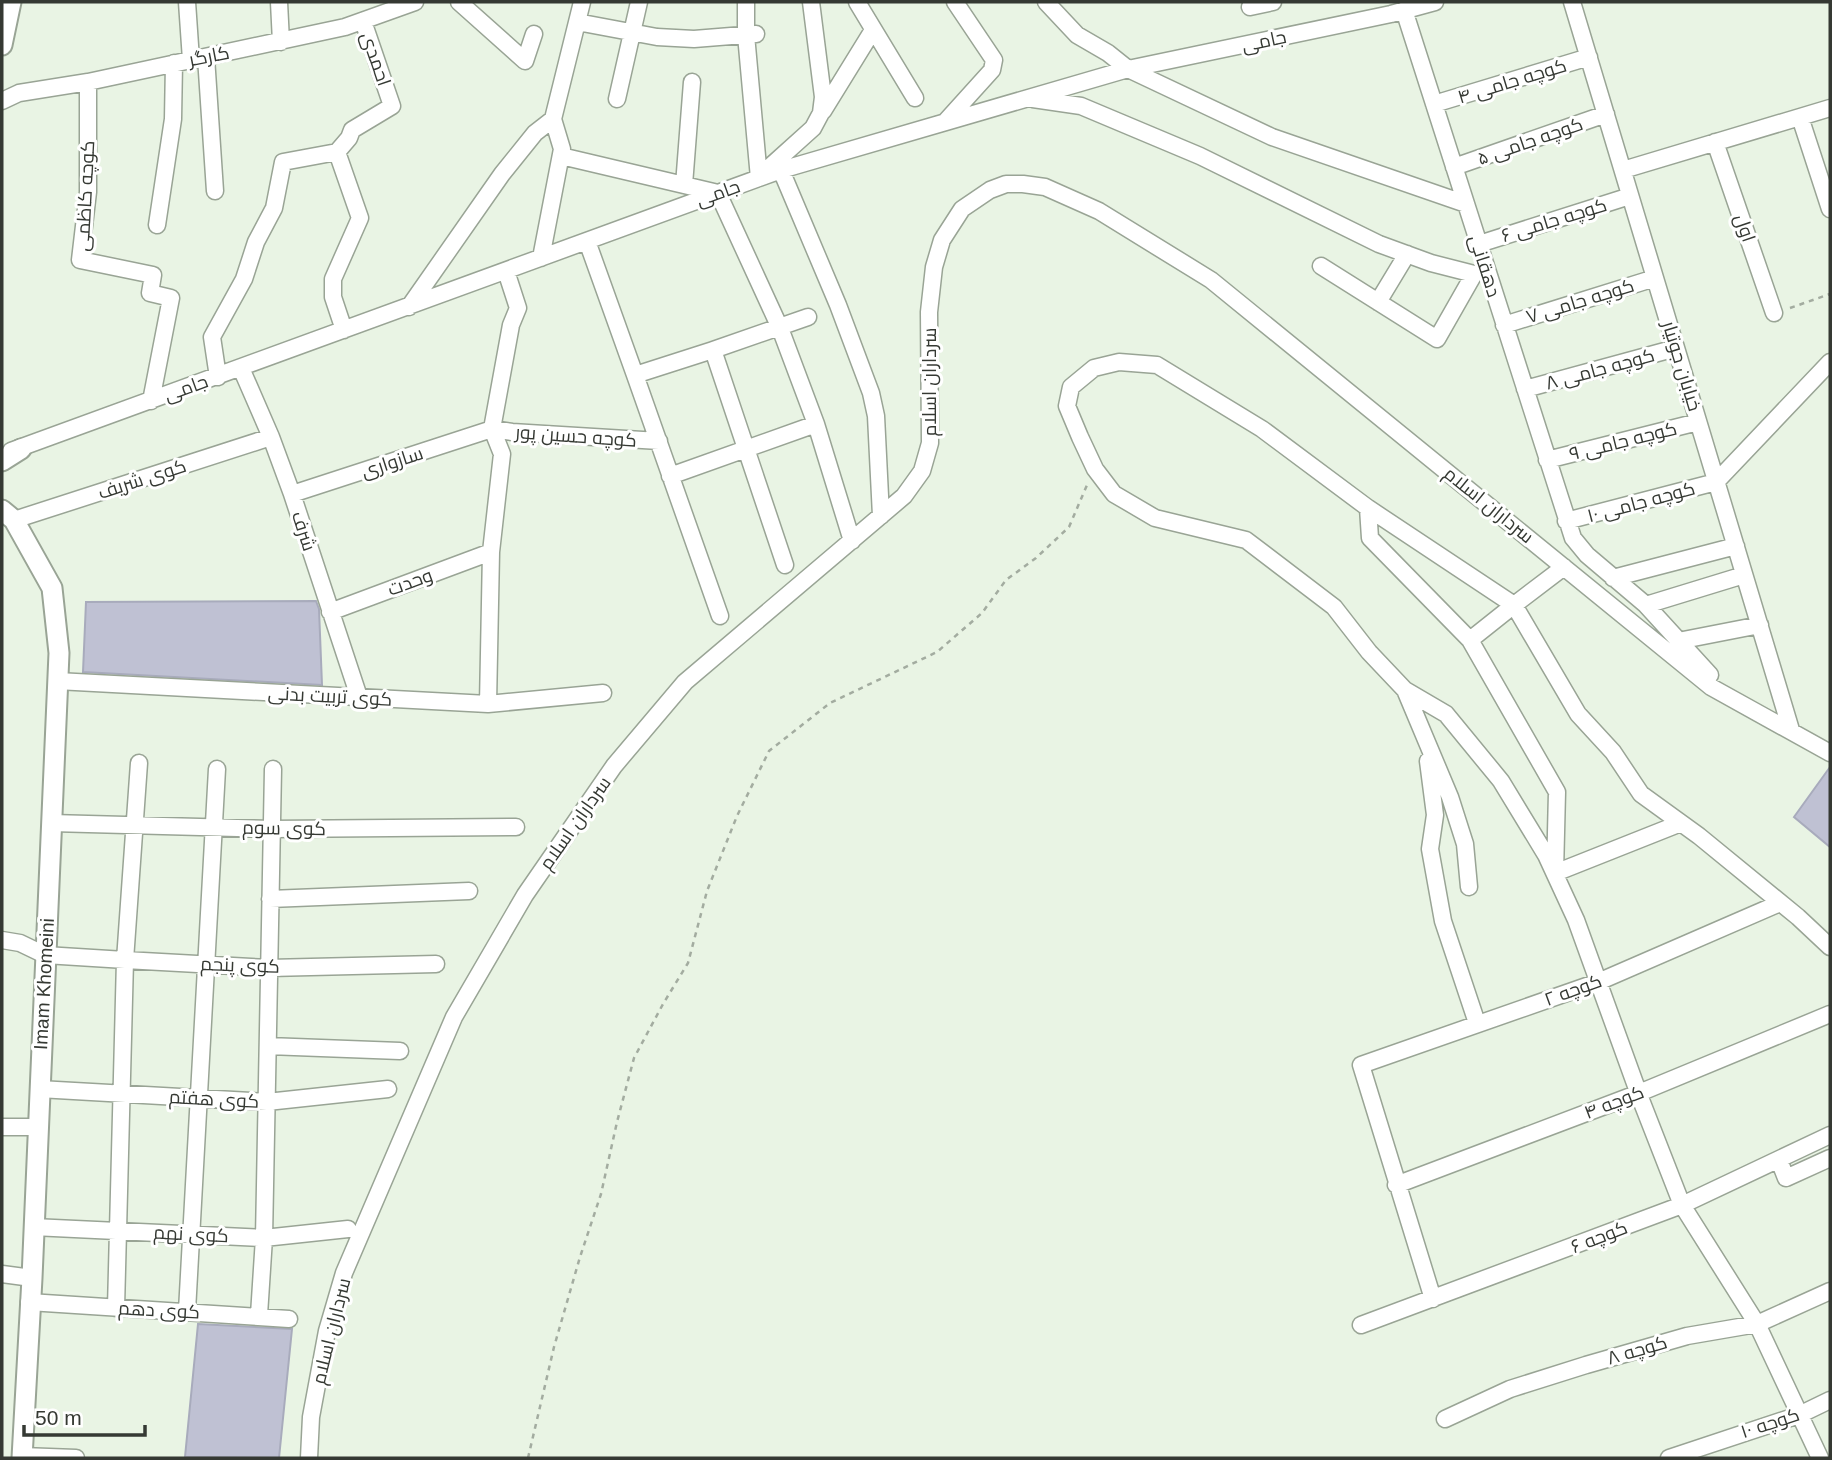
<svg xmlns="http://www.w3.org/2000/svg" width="1832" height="1460" viewBox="0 0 1832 1460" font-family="Arial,Cairo,sans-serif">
	<rect width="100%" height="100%" fill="#e9f4e4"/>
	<!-- building -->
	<path fill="#bfc1d3" stroke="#a8abbc" stroke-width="2" d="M316 601 319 609 322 685 83 672 86 602Z
		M1830 767V847L1794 817Z
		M198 1324 292 1329 279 1458 185 1457Z"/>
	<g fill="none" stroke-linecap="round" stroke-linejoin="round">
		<defs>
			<path id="minor" d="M187 2 191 60
				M279 2 281 42
				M459 2 525 61 534 34
				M746 2V35L759 178
				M857 2 915 98
				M1046 2 1077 35 1108 53 1128 69 1272 137 1466 204
				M1572 2 1791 730
				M1250 7 1273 2
				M1404 10 1573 538 1587 555 1646 605 1710 675
				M577 22 657 37 694 39 756 34
				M206 57 215 191
				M88 82V192L80 260 153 275 150 293 171 298 151 401
				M617 99 639 2
				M1033 99 1081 106 1200 156 1379 244 1431 263 1474 274 1437 339 1321 266
				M2 101 19 93 88 82 345 27 415 2
				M1434 104 1589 57
				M823 111 873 30
				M1800 117 1830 209
				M945 122 992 70 994 60 955 2
				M1715 142 1774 313
				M337 152 349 138 352 130 392 106 363 21
				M561 156 718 193 780 328 816 424
				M1454 167 1606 114
				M781 170 838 305 871 393 876 416 881 516
				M1623 170 1830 108
				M763 173 813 128 821 113 823 97 811 2
				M684 185 692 82
				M157 225 173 119 174 63
				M587 241 635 375 713 350 785 565
				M1479 244 1630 196
				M541 258 562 149 553 119 582 2
				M1378 302 1407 254
				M409 307 502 174 535 133 553 119
				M1504 325 1655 278
				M713 350 808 317
				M241 368 271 437 292 494 359 697
				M635 375 720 616
				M218 377 212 337 244 279 256 242 274 208 283 162 337 152 360 218 333 279V297L344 330
				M1525 389 1676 348
				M11 451 781 170 1128 69 1391 14 1435 2
				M1547 460 1698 422
				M670 476 816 424 852 541
				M292 494 492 429 512 432 659 441
				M1368 508 1370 538 1470 640 1557 792 1555 873 1681 823
				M14 520 271 437
				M1566 521 1716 482 1830 362
				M1564 567 1514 605 1578 714 1613 752 1641 794 1699 836 1798 917 1830 947
				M1613 578 1736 546
				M1646 605 1744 575
				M330 612 491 552
				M1678 641 1760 625
				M57 681 488 704 603 693
				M1405 690 1446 714 1501 781 1546 855 1576 920 1641 1100 1682 1205 1757 1324 1820 1458
				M488 704 491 552 502 454 492 429 511 325 518 308 506 271
				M1428 761 1435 815 1430 849 1443 921 1477 1023
				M51 823 272 829 516 827
				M1469 887 1465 844 1450 797 1405 690 1369 652 1334 607 1246 540 1155 518 1114 494 1095 469 1080 437 1067 406 1071 387 1094 368 1119 362 1157 365 1262 429 1368 508 1514 605 1470 640
				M270 899 469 891
				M2 940 20 943 45 955 125 960 269 968 436 964
				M268 1046 400 1051
				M39 1089 267 1102 388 1089
				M2 1127H37
				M1779 1160 1786 1178 1830 1158
				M1396 1185 1639 1093 1830 1014
				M33 1227 264 1238 348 1229
				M2 1274 32 1278
				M1433 1299 1361 1065 1598 982 1780 903
				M29 1302 289 1319
				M116 1308 125 960 139 763
				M187 1311 217 769
				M259 1315 264 1238 273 769
				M1361 1325 1682 1205 1830 1135
				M1445 1419 1510 1389 1586 1365 1687 1336 1757 1324 1830 1291
				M22 1456 76 1458
				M309 1458 311 1417 327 1331 344 1273 454 1017 525 895 614 766 685 682 904 496 922 471 930 443 929 312 934 267 942 240 962 209 990 190 1006 184H1023L1045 187 1099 211 1211 280 1711 687 1830 753
				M1669 1458 1799 1415 1830 1400"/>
			<path id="major" d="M2 45 11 2
				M2 461 21 449
				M2 510 14 520 52 588 59 653 32 1278 22 1458"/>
		</defs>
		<!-- minor casing -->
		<use href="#minor" stroke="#99a495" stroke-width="19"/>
		<!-- major casing -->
		<use href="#major" stroke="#99a495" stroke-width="23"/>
		<!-- path -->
		<path stroke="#a3aca0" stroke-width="2.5" stroke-dasharray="5 5" stroke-linecap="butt" d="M1790 308 1830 294
			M528 1458 554 1347 580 1257 601 1194 617 1122 634 1058 663 1004 688 963 707 891 737 816 769 751 830 703 937 652 982 613 1006 580 1036 558 1069 527 1087 485"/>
		<!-- minor -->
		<use href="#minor" stroke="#fff" stroke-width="16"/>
		<!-- major -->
		<use href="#major" stroke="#fff" stroke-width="19"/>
	</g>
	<g text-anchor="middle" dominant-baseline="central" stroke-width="6" stroke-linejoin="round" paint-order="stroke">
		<!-- street labels -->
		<g font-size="19" fill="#353933" stroke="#fff">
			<text transform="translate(1264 41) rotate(-12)">جامی</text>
			<text transform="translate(209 56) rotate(-11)">کارگر</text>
			<text transform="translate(376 59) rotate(71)">احمدی</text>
			<text transform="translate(1512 81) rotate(-17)">کوچه جامی ۴</text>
			<text transform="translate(1530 141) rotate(-19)">کوچه جامی ۵</text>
			<text transform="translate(718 193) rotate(-20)">جامی</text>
			<text transform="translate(85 196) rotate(-87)">کوچه کاظمی</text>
			<text transform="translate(1554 220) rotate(-17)">کوچه جامی ۶</text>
			<text transform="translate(1745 228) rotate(71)">اول</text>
			<text transform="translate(1485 266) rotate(72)">دهقانی</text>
			<text transform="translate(1580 301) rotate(-17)">کوچه جامی ۷</text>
			<text transform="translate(1682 366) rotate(73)">خیابان جوتیار</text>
			<text transform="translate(1600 369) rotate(-15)">کوچه جامی ۸</text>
			<text transform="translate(929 382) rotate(-90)">سرداران اسلام</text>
			<text transform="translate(186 388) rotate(-20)">جامی</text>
			<text transform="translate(576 436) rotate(4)">کوچه حسین پور</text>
			<text transform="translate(1623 441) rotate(-14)">کوچه جامی ۹</text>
			<text transform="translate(392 462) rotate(-18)">سازواری</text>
			<text transform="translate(142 479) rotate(-18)">کوی شریف</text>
			<text transform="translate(1641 502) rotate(-15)">کوچه جامی ۱۰</text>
			<text transform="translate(1489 505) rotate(39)">سرداران اسلام</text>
			<text transform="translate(304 531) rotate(72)">شرف</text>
			<text transform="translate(410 582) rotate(-20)">وحدت</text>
			<text transform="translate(330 696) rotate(3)">کوی تربیت بدنی</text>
			<text transform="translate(575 823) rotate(-55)">سرداران اسلام</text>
			<text transform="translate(284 828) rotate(1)">کوی سوم</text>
			<text transform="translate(240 965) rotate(2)">کوی پنجم</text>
			<text transform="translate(44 984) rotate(-87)">Imam Khomeini</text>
			<text transform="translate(1573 990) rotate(-20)">کوچه ۲</text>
			<text transform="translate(214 1099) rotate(3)">کوی هفتم</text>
			<text transform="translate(1614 1102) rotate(-21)">کوچه ۴</text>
			<text transform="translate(191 1234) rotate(3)">کوی نهم</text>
			<text transform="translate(1599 1237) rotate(-21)">کوچه ۶</text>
			<text transform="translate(159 1310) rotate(3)">کوی دهم</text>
			<text transform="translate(331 1331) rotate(-76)">سرداران اسلام</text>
			<text transform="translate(1637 1350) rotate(-16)">کوچه ۸</text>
			<text transform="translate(1770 1423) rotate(-18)">کوچه ۱۰</text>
		</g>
	</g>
	<!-- border -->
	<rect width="1832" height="1460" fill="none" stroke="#353933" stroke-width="7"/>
	<!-- scale -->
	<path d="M24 1425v10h121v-10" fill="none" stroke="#353933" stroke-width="3.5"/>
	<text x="35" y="1425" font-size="21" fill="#353933" stroke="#ffffff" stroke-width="5" paint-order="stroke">50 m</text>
</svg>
